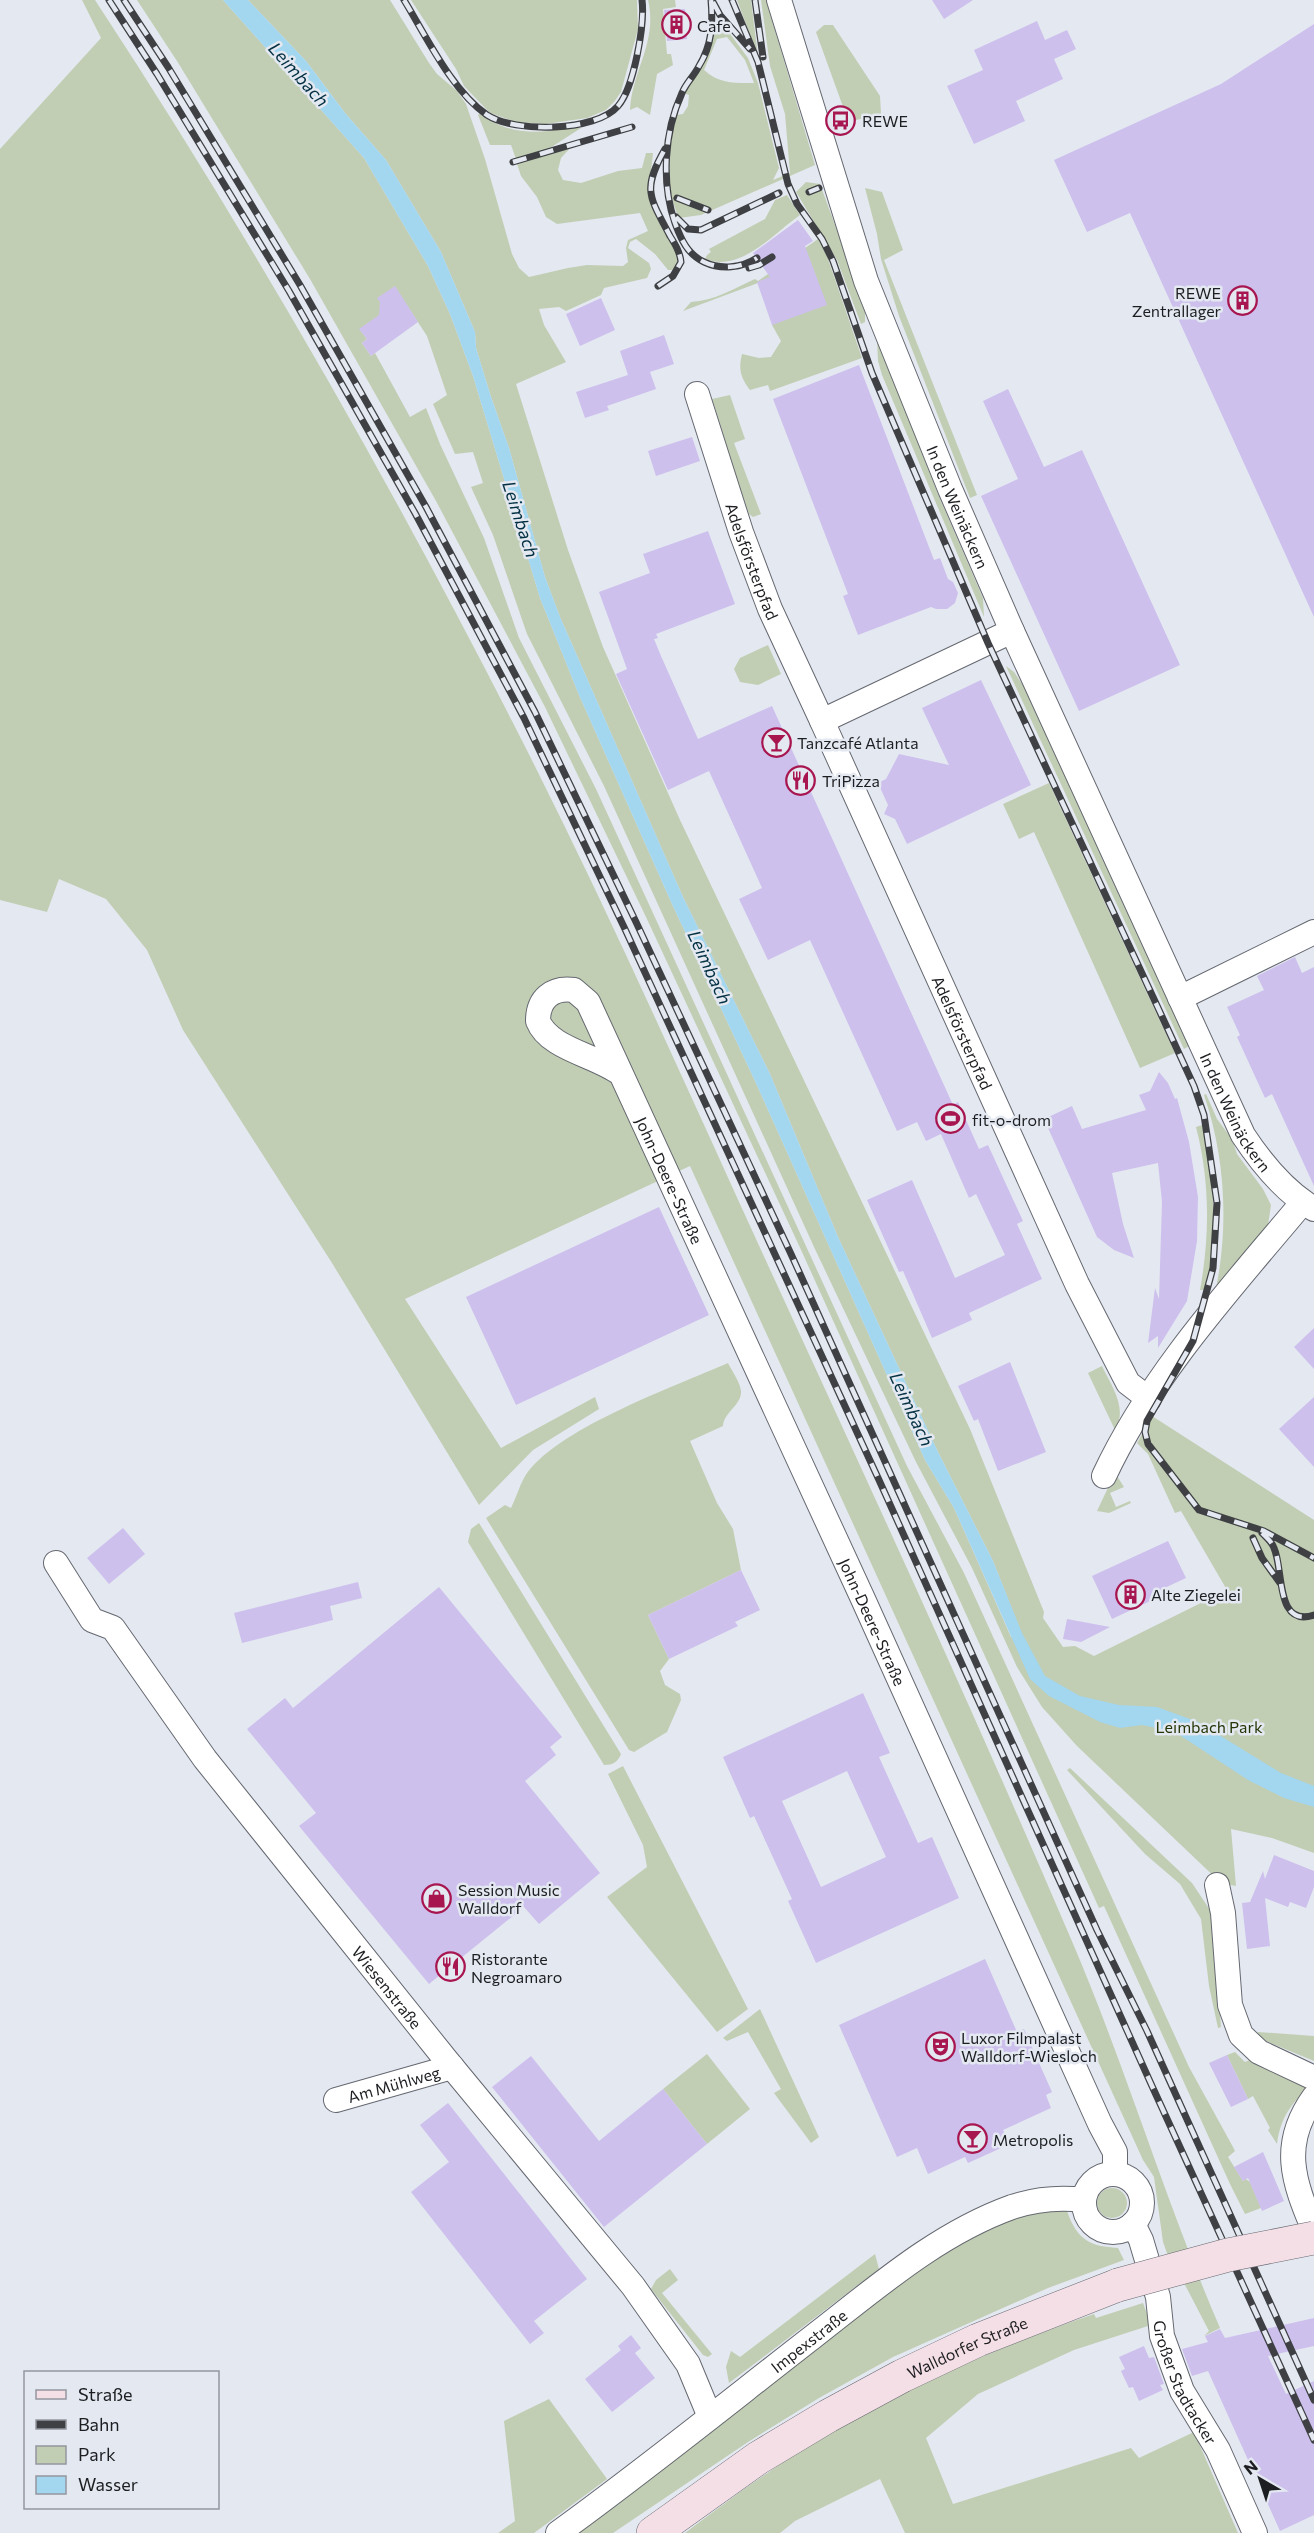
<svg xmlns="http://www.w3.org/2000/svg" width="1314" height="2533" viewBox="0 0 1314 2533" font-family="Commissioner,sans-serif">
	<rect width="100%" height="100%" fill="#e4e8f1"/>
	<!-- green -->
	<path fill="#c1ceb3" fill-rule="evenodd" d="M82 0H95C247 232 386 474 512 721 603 898 684 1082 767 1263 870 1487 974 1712 1071 1939 1126 2067 1165 2201 1220 2328L1204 2336 1209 2331 1183 2281 1178 2284 1163 2242 1154 2177 1143 2160 690 1166 405 1299 501 1448 595 1397 599 1409 533 1450 479 1505 332 1263 183 1030 147 950 106 899 59 879 47 912 0 900V149L101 38Z
		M137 0H223L364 158 428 266 450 314 473 376 540 598 579 695 672 904 755 1081 925 1460 954 1508 1011 1637 1021 1632 993 1561 938 1452 838 1237 770 1074 683 897 560 617 545 577 509 448 491 397 476 348 475 332 441 252 386 160 345 113 306 61 248 0H390L429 63 437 74 457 91 466 104 485 159 512 254 519 268 529 277 568 268 587 265 623 266 628 262 626 248 628 240 648 231 640 213 557 224 546 217 537 197 521 176 517 164 571 147 561 158 558 170 563 180 581 183 618 171 642 168 646 153H653C652 165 650 175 649 186 647 211 668 235 679 255L680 261 672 270H668L655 254 636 239 630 242 628 248 649 263 651 269 647 278 604 288 601 295 566 311 559 307 539 309 544 325 566 362 516 384 568 550 603 647 680 820 970 1429 1044 1612 1043 1618 1063 1647 1075 1646 1094 1656 1227 1590 1181 1511 1175 1513 1148 1454 1137 1443 1152 1416 1314 1520V1853L1272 1838 1231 1829 1236 1886 1221 1883 1077 1746 1042 1707 1017 1667 972 1568 916 1462 814 1247 604 786 527 634 493 535 471 487 483 483 473 452 455 454 433 404 447 395 427 336 395 287 386 311 360 330 367 339 362 343 371 356 375 353 410 417 426 408 440 444 484 538 519 638 596 789 907 1466 964 1573 1189 2067 1233 2147 1235 2151 1228 2157 1243 2181 1246 2179 1250 2182 1261 2208 1245 2214 1230 2184 1104 1906 1099 1908 802 1252 646 917 545 707 436 501 310 279 177 61Z
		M411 0H637L638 29 621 92 614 102 606 110 587 118 546 124 516 122 490 113 464 86 456 69Z
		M648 0H675L676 7 663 9 667 54H671L673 65 657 74 650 115 637 107 630 110C632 70 658 42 648 0Z
		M737 0H751L758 56Z
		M761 0H766L815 165 701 215 679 218C664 185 667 149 675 115L683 114 688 106 689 95 683 93 701 67 719 19 748 58 758 83 779 168 773 180 790 173 785 114 770 66ZM727 37 745 60 754 83C735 83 719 84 704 70L717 39Z
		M824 25H833L880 96 881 114 852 121 846 115 816 32Z
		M480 113C499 129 523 134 548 131 558 130 571 125 581 128L547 150 516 159 511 145H490L478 115Z
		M806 182 820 184 867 312 865 314V322L861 324 837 260 796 192Z
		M865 188 882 192 903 250 884 260 977 495 970 498 899 316 881 259 877 234Z
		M787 195 800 215C774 233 741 273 705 259L707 255 711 252 709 249 765 219 775 200Z
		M818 239 827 256 862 358 770 391 768 385 750 390C741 378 738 370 742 354L759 358 771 357 781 341 772 325 811 263 683 311 691 302C714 301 735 288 755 279L758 281Z
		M877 338 938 494 983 598 984 617 882 375 878 361Z
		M730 395 745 439 734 443 761 514 753 517 749 514C735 476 725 438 712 399Z
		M768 645 781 674 758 685 740 682 734 669 740 658Z
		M1006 666 1014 672 1023 685 1189 1046 1184 1049Z
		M1049 783 1175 1053 1140 1068 1034 832 1019 839 1003 804Z
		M1206 1094 1217 1119 1232 1139 1237 1154 1263 1189 1271 1205 1268 1225 1216 1288C1229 1225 1225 1156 1204 1095Z
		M1202 1125C1214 1179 1219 1236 1206 1290H1200C1210 1235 1210 1181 1196 1127Z
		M728 1363C732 1371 740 1382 741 1391 742 1405 724 1412 723 1426L690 1441 717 1503 733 1529 741 1570 648 1615 669 1659 660 1671 665 1685 680 1694 681 1700 667 1732 634 1752 629 1750 486 1518 505 1505 511 1508C516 1498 519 1487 524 1478 552 1430 676 1386 728 1363Z
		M1102 1366C1112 1387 1128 1408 1115 1430L1088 1373Z
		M1115 1473 1124 1487 1110 1493 1116 1507 1130 1501 1131 1503 1109 1513 1097 1511Z
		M479 1523 621 1754C618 1762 613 1765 604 1765L468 1542 471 1529Z
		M623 1766 748 2009 717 2032 607 1897 647 1867 643 1845 608 1774Z
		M1070 1768 1192 1883 1212 1913 1221 2027 1218 2028 1209 1986 1201 1919 1180 1884 1145 1854 1067 1770Z
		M760 2009 819 2137 811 2143 774 2093 781 2089 748 2032 727 2041 723 2038Z
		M1258 2032 1314 2036V2061L1256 2037Z
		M1235 2052 1245 2062 1252 2059 1310 2085C1291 2105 1281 2116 1277 2144L1268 2130 1270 2128 1253 2096 1248 2099 1227 2055Z
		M707 2054 750 2109 707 2144 663 2089Z
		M1097 2203a15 15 0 1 1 30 0a15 15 0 1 1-30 0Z
		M1061 2191C1067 2211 1072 2236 1094 2244 1101 2247 1111 2247 1118 2248L1124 2260 1048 2288 893 2357 819 2398 748 2442 613 2533H565L843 2320 977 2231Z
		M875 2254 879 2269 729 2383 726 2367 731 2351 740 2357Z
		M670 2269 678 2280 662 2293 712 2354 708 2357 703 2355 651 2289 656 2280Z
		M1143 2303 1151 2325 1074 2350 978 2394 926 2438 953 2504 1131 2448 1139 2458 1194 2432 1238 2533H905L880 2479 795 2521 780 2533H685C712 2513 738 2493 766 2474 866 2405 980 2353 1094 2314L1096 2318Z
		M549 2399 607 2479 534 2533H498L515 2521 504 2421Z"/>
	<!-- water -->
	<path fill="#a3d6ef" d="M223 0H248L306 61 345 113 386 160 441 252 475 332 476 348 491 397 509 448 545 577 560 617 683 897 770 1074 838 1237 938 1452 993 1561 1022 1633 1045 1676 1080 1696 1119 1705 1157 1707 1198 1722 1281 1773 1314 1786V1807L1284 1798 1248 1780 1175 1732 1142 1725 1120 1728 1100 1722 1049 1696 1030 1679 954 1508 925 1460 755 1081 672 904 579 695 540 598 473 376 450 314 428 266 364 158Z"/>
	<!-- building -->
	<path fill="#cdc0ed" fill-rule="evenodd" d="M932 0H973L944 19Z
		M685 9 687 39 667 41 664 10Z
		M1037 21 1045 40 1067 30 1076 49 1054 59 1063 79 1016 101 1025 121 974 144 947 86 983 70 974 50Z
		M1314 24V617L1130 213 1087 232 1054 160 1221 84Z
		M798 220 813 241 805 246 827 305 772 325 757 282 770 277 753 253Z
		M395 286 418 322 371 356 362 343 367 339 359 329 379 315 380 302 377 298Z
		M601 298 615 330 580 346 566 314Z
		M664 335 674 364 650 372 656 389 607 406 609 410 585 418 576 392 628 375 620 351Z
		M859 365 934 560 940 558 948 579 953 582 958 593 955 603 947 609H936L931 607 858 635 843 596 848 594 773 399Z
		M1008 389 1044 467 1082 450 1180 665 1079 711 981 496 1018 479 983 401Z
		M692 437 700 461 656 476 648 451Z
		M708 531 735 604 656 634 658 638 654 639 661 656 698 739 772 706 953 1105 958 1102 979 1149 988 1145 1023 1221 1017 1224 1042 1279 969 1313 972 1320 932 1338 903 1271 899 1272 867 1200 912 1180 955 1278 1005 1255 976 1194 969 1198 941 1134 926 1141 917 1122 897 1131 810 940 768 960 739 899 762 888 709 771 668 790 616 674 627 669 599 592 650 573 643 554Z
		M981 680 1031 785 907 844 895 819 884 814 888 805 878 783 886 779 899 754 949 765 922 708Z
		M1295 957 1302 973 1314 967V1186L1272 1094 1265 1098 1237 1037 1240 1035 1227 1007 1264 990 1257 976Z
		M1159 1072 1168 1083 1175 1099 1177 1098 1189 1142 1198 1197 1197 1241 1187 1301 1158 1348V1336L1148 1343 1155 1288 1159 1299 1162 1202 1158 1163 1112 1173 1123 1224 1134 1258 1114 1250 1097 1237 1044 1119 1072 1106 1082 1129 1146 1110 1139 1095 1150 1091Z
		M659 1207 709 1315 516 1405 466 1297Z
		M1314 1328V1369L1294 1347Z
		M1010 1362 1046 1452 998 1471 978 1419 974 1421 958 1386Z
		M1314 1397V1467L1279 1429Z
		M123 1528 145 1554 109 1584 87 1558Z
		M1168 1541 1186 1578 1158 1591 1161 1596 1112 1619 1092 1576Z
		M741 1570 760 1610 735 1622 738 1626 669 1659 648 1615Z
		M358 1582 362 1598 330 1606 333 1620 242 1643 234 1613Z
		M439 1587 562 1737 550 1747 556 1755 525 1781 600 1873 539 1924 524 1907 429 1984 299 1826 316 1813 247 1729 285 1698 293 1708Z
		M1067 1619 1110 1627 1081 1642 1063 1639Z
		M863 1693 890 1753 879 1757 918 1843 932 1837 959 1898 816 1963 788 1901 792 1899 754 1816 750 1818 723 1757ZM847 1771 886 1857 821 1887 782 1801Z
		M1274 1855 1314 1871V1887L1306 1908 1290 1902 1288 1907 1265 1898 1270 1946 1247 1949 1242 1903 1250 1902 1263 1871 1265 1879Z
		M985 1959 1017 2032 1024 2029 1052 2092 1046 2095 1051 2108 1003 2130 1010 2144 968 2163 965 2157 928 2174 917 2148 897 2157 839 2025Z
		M1227 2055 1248 2099 1231 2107 1209 2063Z
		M531 2056 599 2141 663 2089 707 2144 604 2227 492 2087Z
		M448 2103 587 2279 534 2321 544 2333 530 2344 411 2192 449 2162 420 2125Z
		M1263 2152 1284 2201 1262 2211 1248 2178 1243 2181 1234 2167Z
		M1314 2318V2346L1268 2356 1286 2394 1314 2381V2515L1280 2531 1208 2371 1192 2376 1182 2349 1208 2342 1205 2336 1220 2329 1225 2338Z
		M631 2335 641 2348 635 2353 655 2378 612 2412 585 2379 621 2350 618 2346Z
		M1144 2346 1149 2358 1154 2357 1164 2384 1160 2385 1163 2390 1139 2401 1133 2387 1129 2388 1121 2371 1125 2369 1119 2357Z"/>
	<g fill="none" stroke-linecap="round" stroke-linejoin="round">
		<defs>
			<g id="street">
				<path id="s1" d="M779 0 866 281 950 489 1012 631 1243 1135C1262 1164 1284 1191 1314 1209"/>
				<path id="s2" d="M697 394 741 532 770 609 822 721"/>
				<path id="s3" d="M1012 631 822 721 1077 1284 1128 1383 1149 1399"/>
				<path d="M1180 998 1314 932"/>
				<path id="s4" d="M621 1074C596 1055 549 1049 538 1021 538 999 552 987 574 990L588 1002 863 1599 1100 2124 1115 2152V2174"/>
				<path d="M1104 1476C1151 1375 1232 1287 1303 1202"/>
				<path id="s5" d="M56 1563 92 1620 113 1628 205 1759 447 2061 633 2286 688 2364 710 2417"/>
				<path d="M1217 1885 1223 1913 1230 2005 1241 2035 1259 2052 1314 2078"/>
				<path d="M1314 2097C1280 2144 1293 2181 1314 2230"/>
				<path id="s6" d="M336 2100 452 2067"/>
				<circle cx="1113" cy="2203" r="29"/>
				<path id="s7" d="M1133 2224 1141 2240 1158 2297 1162 2336 1182 2391 1218 2450 1255 2533"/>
				<path id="s8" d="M558 2533C645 2470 729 2402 814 2336 876 2288 937 2234 1012 2207 1036 2199 1059 2197 1084 2200"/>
			</g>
			<g id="secondary">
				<path id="s9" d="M653 2533 758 2458 828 2416 902 2376 978 2340 1118 2285"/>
			</g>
		</defs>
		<!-- street casing -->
		<use href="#street" stroke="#656870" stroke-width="26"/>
		<!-- secondary casing -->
		<use href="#secondary" stroke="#656870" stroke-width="34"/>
		<!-- street -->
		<use href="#street" stroke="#fff" stroke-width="24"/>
		<!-- secondary -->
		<use href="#secondary" stroke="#f5dfe6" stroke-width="33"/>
		<defs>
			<path id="rail" d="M109 0 157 74 289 291 415 513 524 718 624 927 879 1480 1152 2086 1314 2440
				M124 0 168 67 300 285 426 507 535 712 636 922 791 1254 1097 1930 1147 2031 1314 2400
				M404 0C426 36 452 91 487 115 515 133 596 132 618 106 634 88 645 24 642 0
				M711 0C713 24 712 45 699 66 694 76 686 83 682 93 664 132 661 183 675 223 681 239 687 254 704 262 721 270 742 268 757 258
				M732 0 758 62 788 184 797 204 822 239 833 261 872 373 988 643 1153 997 1194 1086 1204 1115 1217 1203 1213 1268 1193 1341 1147 1421 1145 1432 1148 1444 1199 1510 1264 1531 1314 1558
				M755 0 763 57
				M713 2 720 15 750 49
				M513 162 632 127
				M809 192 819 188
				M677 198 708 210
				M676 217 688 229 701 230 779 193
				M749 268 759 265 772 257
				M658 286 673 276 681 262C680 252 675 244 670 236 649 196 642 190 665 149
				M1262 1533C1267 1538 1272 1542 1274 1548 1284 1570 1275 1628 1314 1615
				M1253 1538 1262 1558 1280 1583"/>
		</defs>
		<!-- rail casing -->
		<use href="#rail" stroke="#3e4044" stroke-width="7"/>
		<!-- rail -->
		<use href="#rail" stroke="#e4e8f1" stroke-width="4.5" stroke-dasharray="14" stroke-linecap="butt"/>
		<defs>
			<path id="secondary-bridge" d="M1118 2285 1228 2255 1314 2238"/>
		</defs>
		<!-- secondary-bridge casing -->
		<use href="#secondary-bridge" stroke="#656870" stroke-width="34" stroke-linecap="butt"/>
		<!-- secondary-bridge -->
		<use href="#secondary-bridge" stroke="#f5dfe6" stroke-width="33"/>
	</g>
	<!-- icons -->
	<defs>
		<symbol id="building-ring" viewBox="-11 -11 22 22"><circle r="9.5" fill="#e4e8f1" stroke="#a81650" stroke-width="1.5"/><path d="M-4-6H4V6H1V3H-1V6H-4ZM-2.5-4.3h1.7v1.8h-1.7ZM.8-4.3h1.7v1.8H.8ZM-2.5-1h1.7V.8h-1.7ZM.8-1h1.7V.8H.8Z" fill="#a81650"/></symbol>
		<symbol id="bus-ring" viewBox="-11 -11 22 22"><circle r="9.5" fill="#e4e8f1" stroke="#a81650" stroke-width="1.5"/><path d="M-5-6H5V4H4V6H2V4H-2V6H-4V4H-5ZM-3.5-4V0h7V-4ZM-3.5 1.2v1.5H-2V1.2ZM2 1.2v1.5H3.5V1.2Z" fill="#a81650"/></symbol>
		<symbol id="bar-ring" viewBox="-11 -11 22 22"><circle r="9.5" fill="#e4e8f1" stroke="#a81650" stroke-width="1.5"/><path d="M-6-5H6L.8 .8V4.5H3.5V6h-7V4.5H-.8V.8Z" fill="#a81650"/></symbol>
		<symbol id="restaurant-ring" viewBox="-11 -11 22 22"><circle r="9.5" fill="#e4e8f1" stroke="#a81650" stroke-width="1.5"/><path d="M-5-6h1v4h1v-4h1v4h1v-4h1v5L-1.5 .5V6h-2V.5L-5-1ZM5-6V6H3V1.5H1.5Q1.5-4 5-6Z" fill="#a81650"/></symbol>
		<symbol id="stadium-ring" viewBox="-11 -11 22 22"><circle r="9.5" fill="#e4e8f1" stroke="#a81650" stroke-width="1.5"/><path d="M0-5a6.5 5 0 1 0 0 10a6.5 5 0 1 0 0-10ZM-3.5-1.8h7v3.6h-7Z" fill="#a81650"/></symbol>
		<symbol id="shop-ring" viewBox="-11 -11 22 22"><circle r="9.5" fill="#e4e8f1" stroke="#a81650" stroke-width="1.5"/><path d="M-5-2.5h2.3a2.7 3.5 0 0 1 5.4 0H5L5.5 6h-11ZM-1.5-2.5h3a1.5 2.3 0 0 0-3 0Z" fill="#a81650"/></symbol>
		<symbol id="theatre-ring" viewBox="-11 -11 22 22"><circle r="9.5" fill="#e4e8f1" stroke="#a81650" stroke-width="1.5"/><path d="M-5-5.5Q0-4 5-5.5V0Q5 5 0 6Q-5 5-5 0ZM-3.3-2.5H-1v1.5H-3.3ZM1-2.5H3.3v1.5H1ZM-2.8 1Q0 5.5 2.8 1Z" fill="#a81650"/></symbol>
	</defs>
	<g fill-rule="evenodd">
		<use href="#building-ring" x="660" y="8" width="33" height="33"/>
		<use href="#bus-ring" x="824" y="104" width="33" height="33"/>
		<use href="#building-ring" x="1226" y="284" width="33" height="33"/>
		<use href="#bar-ring" x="760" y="726" width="33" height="33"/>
		<use href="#restaurant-ring" x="784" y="764" width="33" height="33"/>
		<use href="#stadium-ring" x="934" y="1102" width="33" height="33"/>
		<use href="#building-ring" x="1114" y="1578" width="33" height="33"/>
		<use href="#shop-ring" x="420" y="1882" width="33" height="33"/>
		<use href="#restaurant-ring" x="434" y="1950" width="33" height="33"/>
		<use href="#theatre-ring" x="924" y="2030" width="33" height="33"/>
		<use href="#bar-ring" x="956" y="2122" width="33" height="33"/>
	</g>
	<g text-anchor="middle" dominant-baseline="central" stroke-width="5" stroke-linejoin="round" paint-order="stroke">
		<!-- poi labels -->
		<g font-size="16" fill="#1c1e21" stroke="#e4e8f1" text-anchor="start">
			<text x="697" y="25">Cafe</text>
			<text x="862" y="120">REWE</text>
			<text x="1221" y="292" text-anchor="end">REWE<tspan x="1221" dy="18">Zentrallager</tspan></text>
			<text x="797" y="742">Tanzcafé Atlanta</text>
			<text x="822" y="780">TriPizza</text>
			<text x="972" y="1119">fit-o-drom</text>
			<text x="1151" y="1594">Alte Ziegelei</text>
			<text x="458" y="1889">Session Music<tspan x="458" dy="18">Walldorf</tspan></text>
			<text x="471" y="1958">Ristorante<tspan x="471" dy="18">Negroamaro</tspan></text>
			<text x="961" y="2037">Luxor Filmpalast<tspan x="961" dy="18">Walldorf-Wiesloch</tspan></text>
			<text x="993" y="2139">Metropolis</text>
		</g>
		<!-- street labels -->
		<g font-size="16" fill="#1c1e21" stroke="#e4e8f1">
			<text stroke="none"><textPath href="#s1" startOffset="538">In den Weinäckern</textPath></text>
			<text stroke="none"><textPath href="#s2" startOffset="176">Adelsförsterpfad</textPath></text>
			<text stroke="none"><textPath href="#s3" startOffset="552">Adelsförsterpfad</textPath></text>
			<text stroke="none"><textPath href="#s1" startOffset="1204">In den Weinäckern</textPath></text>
			<text stroke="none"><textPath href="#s4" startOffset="370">John-Deere-Straße</textPath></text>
			<text stroke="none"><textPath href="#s4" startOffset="856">John-Deere-Straße</textPath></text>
			<text stroke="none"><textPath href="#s5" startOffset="542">Wiesenstraße</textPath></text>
			<text stroke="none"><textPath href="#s6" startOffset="60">Am Mühlweg</textPath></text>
			<text stroke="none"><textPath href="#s8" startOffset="316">Impexstraße</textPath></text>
			<text stroke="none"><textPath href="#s9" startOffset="366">Walldorfer Straße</textPath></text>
			<text stroke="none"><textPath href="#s7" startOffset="168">Großer Stadtacker</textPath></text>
		</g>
		<!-- park labels -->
		<g font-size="16" fill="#243606" stroke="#e4e8f1">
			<text x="1209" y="1726">Leimbach Park</text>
		</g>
		<!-- water labels -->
		<g font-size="18" font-style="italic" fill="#033143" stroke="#e4e8f1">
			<text transform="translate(299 74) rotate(48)">Leimbach</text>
			<text transform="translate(521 519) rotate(72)">Leimbach</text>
			<text transform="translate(710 967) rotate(65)">Leimbach</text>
			<text transform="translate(912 1409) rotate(65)">Leimbach</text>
		</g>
	</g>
	<!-- legend -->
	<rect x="24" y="2371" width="195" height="138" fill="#e4e8f1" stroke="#94979e" stroke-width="1.5"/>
	<rect x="36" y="2390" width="30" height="9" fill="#f5dfe6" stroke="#94979e" stroke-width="1.5"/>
	<text x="78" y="2401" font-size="18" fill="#1c1e21">Straße</text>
	<rect x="36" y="2420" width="30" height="9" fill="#3e4044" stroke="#94979e" stroke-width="1.5"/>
	<text x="78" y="2431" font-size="18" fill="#1c1e21">Bahn</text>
	<rect x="36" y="2446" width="30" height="18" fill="#c1ceb3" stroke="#94979e" stroke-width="1.5"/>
	<text x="78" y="2461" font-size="18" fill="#1c1e21">Park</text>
	<rect x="36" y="2476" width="30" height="18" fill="#a3d6ef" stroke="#94979e" stroke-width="1.5"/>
	<text x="78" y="2491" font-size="18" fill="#1c1e21">Wasser</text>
	<!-- north arrow -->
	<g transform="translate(1260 2479) rotate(321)" stroke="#e4e8f1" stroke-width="4.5" paint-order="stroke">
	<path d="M0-4.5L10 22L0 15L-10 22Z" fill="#1c1e21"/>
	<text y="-9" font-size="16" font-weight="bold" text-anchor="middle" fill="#1c1e21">N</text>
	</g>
</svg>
